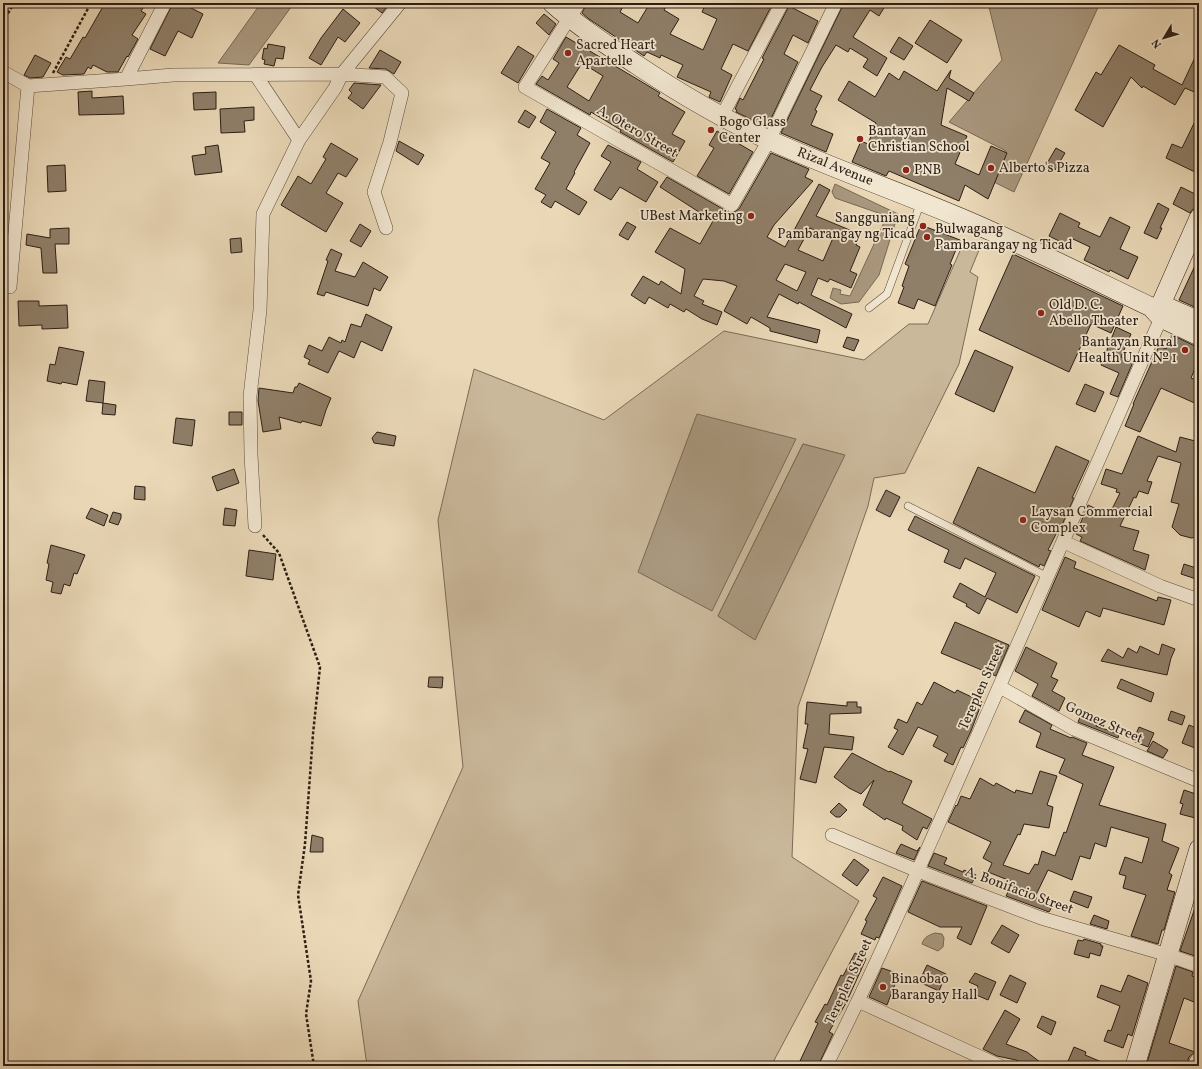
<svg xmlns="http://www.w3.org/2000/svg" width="1202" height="1069" viewBox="0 0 1202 1069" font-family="Vollkorn,serif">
	<rect width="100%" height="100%" fill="#ead8b7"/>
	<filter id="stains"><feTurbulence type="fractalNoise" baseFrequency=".005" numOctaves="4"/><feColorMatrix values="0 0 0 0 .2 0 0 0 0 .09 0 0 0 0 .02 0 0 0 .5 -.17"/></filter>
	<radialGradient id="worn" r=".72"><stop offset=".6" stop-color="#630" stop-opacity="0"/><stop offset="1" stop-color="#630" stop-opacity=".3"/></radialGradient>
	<!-- green -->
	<path fill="#cab89b" stroke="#7c6b58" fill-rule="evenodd" d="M963 244 979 250 970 272 978 277 959 364 905 473 874 478 868 506 798 707 792 857 859 901 771 1066H367L358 1001 463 767 438 520 474 369 604 420 724 331 864 360 909 324H928ZM803 444 844 455 755 639 718 616Z"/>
	<!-- water -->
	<path fill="#aa9980" stroke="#786855" d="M261 3H294L249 65 218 63Z
		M988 3H1100L1014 192 994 182 1006 151 949 122 1002 60Z
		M835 184 898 214 879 275 859 302 841 304 830 298 833 288 841 290 840 294 850 296 887 216 835 198 832 192Z
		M697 414 796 439 712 611 638 572Z
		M803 444 845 455 755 640 718 616Z
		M935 933 942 934 944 938 943 947 938 951 922 944C924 937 929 935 935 933Z"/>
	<!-- building -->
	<path fill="#8f7f69" stroke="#2d1e14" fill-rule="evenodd" d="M105 3H146L141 11 146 14 132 35 138 39 128 57 127 56 118 72H107L93 65 91 69 88 67 84 74 63 75 57 72 66 57 70 59 83 37 85 38Z
		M173 3H181L203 14 192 38 178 31 165 56 150 49Z
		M369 3H390L382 13Z
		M587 3H625L620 12 638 23 650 3H668L664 10 679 19 670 34 703 50 717 19 702 12 706 3H773L748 51 733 44 721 69 732 75 720 102 709 97 711 92 677 77 683 65 661 55 660 58 647 52 644 56 589 19 582 13Z
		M844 3H887L879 16 870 10 853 37 887 58 877 76 863 67 868 59 850 48 848 52 836 45 822 67 810 90 822 96 815 110 817 111 811 125 833 134 826 152 781 133Z
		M789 6 818 21 808 43 793 35 784 54 798 62 767 127 736 112 737 110 735 109 740 98 743 100 764 59 762 58Z
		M343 9 360 23 345 42 338 37 321 65 309 58 321 38Z
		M544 14 556 24 549 35 536 23Z
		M930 20 962 40 947 63 915 43Z
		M566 37 637 79 660 93 658 96 685 112 672 134 685 141 673 162 620 132 621 130 591 112 590 115 536 84 542 76 548 80 559 63 553 59ZM582 63 603 76 589 101 567 87Z
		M899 37 913 46 904 60 890 52Z
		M268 44 285 47 283 59 276 58 274 66 264 64 265 60 262 59 264 48 267 49Z
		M1119 45 1155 65 1153 69 1182 85 1199 49V94L1185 88 1175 105 1143 86 1142 88 1131 77 1103 127 1075 110 1096 72 1101 75Z
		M518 46 534 56 518 83 501 73Z
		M380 50 401 62 394 74 386 69 369 68Z
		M35 55 51 63 43 77 30 78 24 75Z
		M951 70 949 78 974 93 969 101 947 88 941 125 967 136 955 164 979 175 991 146 1007 153 988 199 965 185 959 201 889 171 886 176 852 162 861 141 868 144 876 123 838 100 849 81 875 97 889 73 899 80 904 71 937 91Z
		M354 83 381 85 363 109 348 98 352 93 349 90Z
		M92 91V98L123 96 124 114 79 115 78 92Z
		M216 92V109L194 110 193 93Z
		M254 107V120L244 121 245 132 221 133 220 109Z
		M547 109 581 128 577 135 590 143 574 172 575 173 566 189 587 202 579 215 555 201 551 208 541 202 546 195 535 189 550 163 541 158 556 132 540 122Z
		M525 110 536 117 529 128 518 122Z
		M1199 113V174L1166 158 1172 144 1182 148Z
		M717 131 753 152 729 194 697 176 714 148 709 145Z
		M399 141 424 155 418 165 396 151Z
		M331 143 358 159 346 177 338 173 326 193 343 203 326 232 281 205 298 176 311 184 326 159 323 157Z
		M218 145 222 172 195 175 192 156 206 154 205 147Z
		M608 145 641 162 637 169 658 182 646 202 620 187 611 200 594 190 611 162 601 156Z
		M1056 148 1065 153 1055 170 1046 165Z
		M771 153 809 169 805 177 813 181 774 225 767 237 785 247 819 184 830 190 816 216 857 233 855 237 859 239 856 245 860 247 850 271 857 274 851 288 830 279 828 282 818 278 811 295 852 314 846 328 799 302 798 304 779 294 767 317 820 330 817 343 770 331V328L751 317 747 324 724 311 737 286 724 281 703 279 694 296 704 301 702 304 722 312 717 325 702 319 686 309 684 312 670 304 668 308 649 297 645 304 631 295 643 276 659 285 661 281 681 294 685 269 655 252 670 228 700 244 713 221 660 187 667 177 728 212 732 213 739 209ZM810 228 833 238 823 261 798 250ZM785 264 806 272 797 291 776 280Z
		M65 165 66 191 48 192 47 166Z
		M1181 187 1199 196 1198 207 1193 209 1190 213 1173 204Z
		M1158 203 1169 209 1160 228H1162L1157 239 1144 233Z
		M1060 213 1080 223 1078 227 1100 237 1110 217 1130 227 1120 249 1138 257 1128 279 1110 270 1109 272 1084 260 1090 247 1073 239 1069 246 1049 236Z
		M627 222 636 227 628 240 619 235Z
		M360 224 371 231 361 247 350 241Z
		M921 225 960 240 950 264 952 265 935 306 918 299 914 309 898 303 904 287 902 286 909 266 905 264Z
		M69 228V244H55L57 273H43L41 248 26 245 27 234 50 238V229Z
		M241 238 242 252 231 253 230 239Z
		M331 249 342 254 335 271 355 277 363 262 388 277 380 291 374 288 368 306 326 292 324 296 317 294 328 261 326 260Z
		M1013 254 1123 306 1111 333 1091 324 1069 372 979 330Z
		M1199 257V309L1179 300Z
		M18 301H39V306L67 305 68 328 42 329V325L19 326Z
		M366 314 392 327 382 351 361 341 354 358 339 351 328 373 308 364 310 360 304 357 309 345 322 351 329 337 341 343 342 340 345 342 351 324 361 327Z
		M1116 327 1131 334 1121 357 1133 362 1118 397 1110 394 1119 373 1101 365Z
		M1172 335 1199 348V359L1191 378 1199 381V405L1161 388 1140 432 1125 426 1134 404H1133L1159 346 1166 349Z
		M847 337 859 340 854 351 843 347Z
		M59 347 84 352 77 385 62 382 61 384 47 381 50 364 55 365Z
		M975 350 1013 367 994 412 955 394Z
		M89 380 105 382 103 403 86 401Z
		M299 383 331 398 326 410 321 426 302 421 301 423 279 417 281 429 263 432 258 401 259 388 293 393 295 387H297Z
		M1085 384 1104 392 1095 412 1076 404Z
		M103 403 116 405 115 415 102 414Z
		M229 412H242V425H229Z
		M176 418 195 420 192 446 173 443Z
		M377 432 396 436 394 446 374 443 372 438Z
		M1138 436 1176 452 1180 437 1199 442V537L1191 538 1180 535 1172 527 1179 504 1171 502 1181 463 1158 456 1147 481 1152 482 1148 494 1139 491 1136 498 1134 497 1120 526 1139 531 1133 550 1149 555 1145 570 1080 541 1082 537 1076 534 1088 505 1109 515 1120 493 1116 492 1117 489 1101 484 1106 469 1122 474Z
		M1056 446 1089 461 1072 498H1074L1061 527 1060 526 1048 550 1051 551 1044 566 1040 564 1039 567 953 523 978 467 1035 493Z
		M234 469 239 483 217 491 212 477Z
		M135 486 145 487V500L134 499Z
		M886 490 900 497 890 517 876 510Z
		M91 508 108 515 104 526 86 518Z
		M225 508 237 510 235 526 223 525Z
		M113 512 121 514V518L118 525 109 522Z
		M915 516 1035 576 1017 613 987 598 979 614 966 606 967 604 953 597 960 583 985 597 996 573 965 558 960 569 944 562 949 550 908 530Z
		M51 545 76 552 85 555 77 574 74 573 70 586 64 584 61 594 51 592 53 582 46 580 49 564 47 563Z
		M249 550 276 554 273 580 246 576Z
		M1065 557 1076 562 1074 568 1157 601 1158 597 1171 600 1164 625 1103 608 1100 617 1086 611 1079 627 1042 610Z
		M1184 564 1199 569V580L1181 574Z
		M955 622 1009 645 996 676 941 653Z
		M1162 644 1175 649 1171 658 1167 675 1101 661 1108 649 1123 658 1128 648 1137 653 1140 646 1159 655Z
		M1026 647 1057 663 1051 677 1058 680 1052 691 1065 698 1059 711 1032 696 1038 684 1015 671Z
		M429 677H443L442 688 428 687Z
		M1121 679 1154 693 1151 702 1117 688Z
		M934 682 955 693 957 690 982 702 971 731 963 748 961 747 953 765 944 761 948 754 933 746 938 736 918 727 903 755 888 747 898 730 894 728 898 719 907 723 917 702 922 705Z
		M807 702 847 706V702H857V707H861V713L830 714 829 734 854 737 852 750 824 747 816 783 800 779 808 749 803 748 808 724H805Z
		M1025 710 1052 725 1050 729 1071 738 1072 737 1087 743 1082 755 1114 767 1099 805 1166 824 1162 841 1179 848 1169 873 1172 875 1167 890 1175 892 1164 930H1162L1158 944 1131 936 1146 895 1123 888 1126 876 1119 874 1125 857 1142 863 1149 838 1111 827 1106 847 1095 843 1090 859 1080 856 1072 880 1048 870 1035 897 1052 907 1049 912 1006 896 1013 882 988 872 992 863 983 858 991 842 948 822 956 805 957 806 961 796 970 799 980 778 994 786 996 783 1015 793 1016 790 1032 794 1040 771 1057 776 1047 805 1053 807 1049 828 1024 824 1020 835 1018 834 1003 865 1029 874 1035 864 1038 865 1042 851 1055 856 1064 832 1066 833 1083 784 1059 773 1065 759 1036 747 1041 733 1019 722Z
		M1083 711 1099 718 1096 726 1119 734 1118 738 1078 722Z
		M1171 711 1185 716 1182 725 1168 720Z
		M1189 725 1199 729V743L1197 742 1195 748 1182 743Z
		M1139 727 1154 733 1148 747 1133 741Z
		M1153 741 1168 750 1163 758 1147 751Z
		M852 753 889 772 890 771 912 781 902 803 932 819 927 829 923 827 917 840 902 830 903 826 886 818 885 820 863 805 874 780 861 794 849 788 834 777Z
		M1184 790 1199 795V819L1180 814 1183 804 1180 803Z
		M839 803 847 810 840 817H836L830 812Z
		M312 835 323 838V852H310Z
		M901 844 917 851 920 847 914 860 896 853Z
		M934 853 947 858 944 864 963 872 964 870 976 875 972 883 928 866Z
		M854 859 869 870 857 886 842 875Z
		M883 877 902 886 879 938 876 937 875 940 861 934 867 921 865 920 877 898 873 896Z
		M922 881 987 906 971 945 957 938 962 927H940L908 912Z
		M1074 891 1092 897 1088 908 1070 901Z
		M1197 902H1199L1198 957 1180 951Z
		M1094 915 1109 921 1107 929 1090 924Z
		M1002 925 1019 935 1009 953 991 943Z
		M1084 939 1101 944V946H1103L1100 956 1090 953 1089 958 1074 954 1078 940 1083 941Z
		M855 953 866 959 846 1003 829 1032 833 1034 818 1066H812L800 1061 818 1023 815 1022 825 1004 827 1005 841 975 843 976Z
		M927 965 946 974 939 991 919 982Z
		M1176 966 1193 972 1192 976 1199 979V1004L1184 998 1169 1043 1195 1052 1189 1057 1186 1066H1146Z
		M882 968 899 974 887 1005 869 997Z
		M975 973 996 982 988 1000 974 994 978 986 969 982Z
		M1010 975 1026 983 1017 1003 1000 995Z
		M1128 975 1148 983 1132 1036 1128 1034 1123 1048 1104 1041 1108 1030 1111 1031 1120 1006 1097 997 1101 985 1121 992Z
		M1005 1010 1020 1019 1006 1044 1027 1052 1045 1066H1028L1016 1060 997 1056 983 1049Z
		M1042 1016 1056 1022 1051 1035 1037 1027Z
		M1074 1047 1086 1052 1085 1055 1111 1066H1066Z"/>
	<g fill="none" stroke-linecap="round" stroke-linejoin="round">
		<defs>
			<path id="lane" d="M869 308 887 294 921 202
				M908 506 1048 577"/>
			<path id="street" d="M165 3 126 79 173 75 342 74 335 88 299 140 263 214 260 310 250 396 251 455 255 526
				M579 3 525 87 732 205 769 140 836 3
				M3 72 28 86 126 79
				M255 74 299 140
				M342 74 385 77 402 93 390 142 374 192 386 228
				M342 74 400 3
				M722 116 782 3
				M10 287 28 86
				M1064 542 1160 586 1199 600
				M1000 687 1074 729 1199 781
				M832 835 918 871 1041 918 1168 955 1199 966
				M858 1001 1000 1066
				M826 1066C879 961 926 852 974 744 1037 603 1099 461 1161 318"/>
			<path id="secondary" d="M552 3C578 26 607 45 637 65 679 93 723 119 769 140 832 168 897 191 961 218 1025 245 1088 277 1151 307L1161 318 1199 336
				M1160 304 1199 321
				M1161 318V304L1199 218
				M1135 1066 1199 849
				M1197 1066 1199 1062"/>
		</defs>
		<!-- lane casing -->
		<use href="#lane" stroke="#5c4c3d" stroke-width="8"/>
		<!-- street casing -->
		<use href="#street" stroke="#5c4c3d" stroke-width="14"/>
		<!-- secondary casing -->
		<use href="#secondary" stroke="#2d1e14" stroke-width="20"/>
		<!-- path -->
		<path stroke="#2d1e14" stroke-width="2.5" stroke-dasharray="3 2" stroke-linecap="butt" d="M3 22 14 3
			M53 73 91 3
			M263 535 279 553 320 667 313 734 305 844 298 895 311 981 306 1014 314 1066"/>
		<!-- lane -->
		<use href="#lane" stroke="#f1e6d0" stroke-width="7"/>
		<!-- street -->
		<use href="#street" stroke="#f1e6d0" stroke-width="13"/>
		<!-- secondary -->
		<use href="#secondary" stroke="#f1e6d0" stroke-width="19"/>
	</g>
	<!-- markers -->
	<g fill="#8f2418" stroke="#f1e6d0" stroke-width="1.5">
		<circle cx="568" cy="53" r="4"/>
		<circle cx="711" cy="130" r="4"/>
		<circle cx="860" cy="139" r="4"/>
		<circle cx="991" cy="168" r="4"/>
		<circle cx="906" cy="170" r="4"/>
		<circle cx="751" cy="216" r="4"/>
		<circle cx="923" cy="226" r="4"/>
		<circle cx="927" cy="237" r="4"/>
		<circle cx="1041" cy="313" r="4"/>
		<circle cx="1185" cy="350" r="4"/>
		<circle cx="1023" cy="520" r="4"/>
		<circle cx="883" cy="987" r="4"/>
	</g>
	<g text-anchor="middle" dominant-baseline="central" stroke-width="3.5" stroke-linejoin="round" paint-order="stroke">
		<!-- poi labels -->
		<g font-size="14" fill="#2d1e14" stroke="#f1e6d0" text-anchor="start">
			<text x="576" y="45">Sacred Heart<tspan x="576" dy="16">Apartelle</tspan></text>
			<text x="719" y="122">Bogo Glass<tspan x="719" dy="16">Center</tspan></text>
			<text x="868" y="131">Bantayan<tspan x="868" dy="16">Christian School</tspan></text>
			<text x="999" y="168">Alberto's Pizza</text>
			<text x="914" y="170">PNB</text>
			<text x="743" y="216" text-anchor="end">UBest Marketing</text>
			<text x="915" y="218" text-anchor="end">Sangguniang<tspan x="915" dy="16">Pambarangay ng Ticad</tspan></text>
			<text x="935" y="229">Bulwagang<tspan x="935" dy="16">Pambarangay ng Ticad</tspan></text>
			<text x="1049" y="305">Old D. C.<tspan x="1049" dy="16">Abello Theater</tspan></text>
			<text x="1177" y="342" text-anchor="end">Bantayan Rural<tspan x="1177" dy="16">Health Unit № 1</tspan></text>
			<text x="1031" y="512">Laysan Commercial<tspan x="1031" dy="16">Complex</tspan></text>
			<text x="891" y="979">Binaobao<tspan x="891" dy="16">Barangay Hall</tspan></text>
		</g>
		<!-- street labels -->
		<g font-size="14" fill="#2d1e14" stroke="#f1e6d0">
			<text transform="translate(637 132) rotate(30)">A. Otero Street</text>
			<text transform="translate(835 167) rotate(22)">Rizal Avenue</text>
			<text transform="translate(982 687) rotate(-66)">Tereplen Street</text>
			<text transform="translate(1104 723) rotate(24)">Gomez Street</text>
			<text transform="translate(1019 891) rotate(20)">A. Bonifacio Street</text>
			<text transform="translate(849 982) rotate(-65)">Tereplen Street</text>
		</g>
	</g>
	<!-- margin -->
	<rect width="1202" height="1069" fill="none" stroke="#ead8b7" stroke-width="16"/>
	<rect x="4" y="4" width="1194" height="1061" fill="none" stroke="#2d1e14" stroke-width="2"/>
	<rect x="8" y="8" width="1186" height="1053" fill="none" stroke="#2d1e14"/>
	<!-- north arrow -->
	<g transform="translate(1164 38) rotate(232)" stroke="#f1e6d0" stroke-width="3" paint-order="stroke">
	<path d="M0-3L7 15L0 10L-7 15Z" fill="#2d1e14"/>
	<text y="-6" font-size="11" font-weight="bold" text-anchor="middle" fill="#2d1e14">N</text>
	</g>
	<rect width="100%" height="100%" filter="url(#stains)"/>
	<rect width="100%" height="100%" fill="url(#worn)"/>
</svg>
